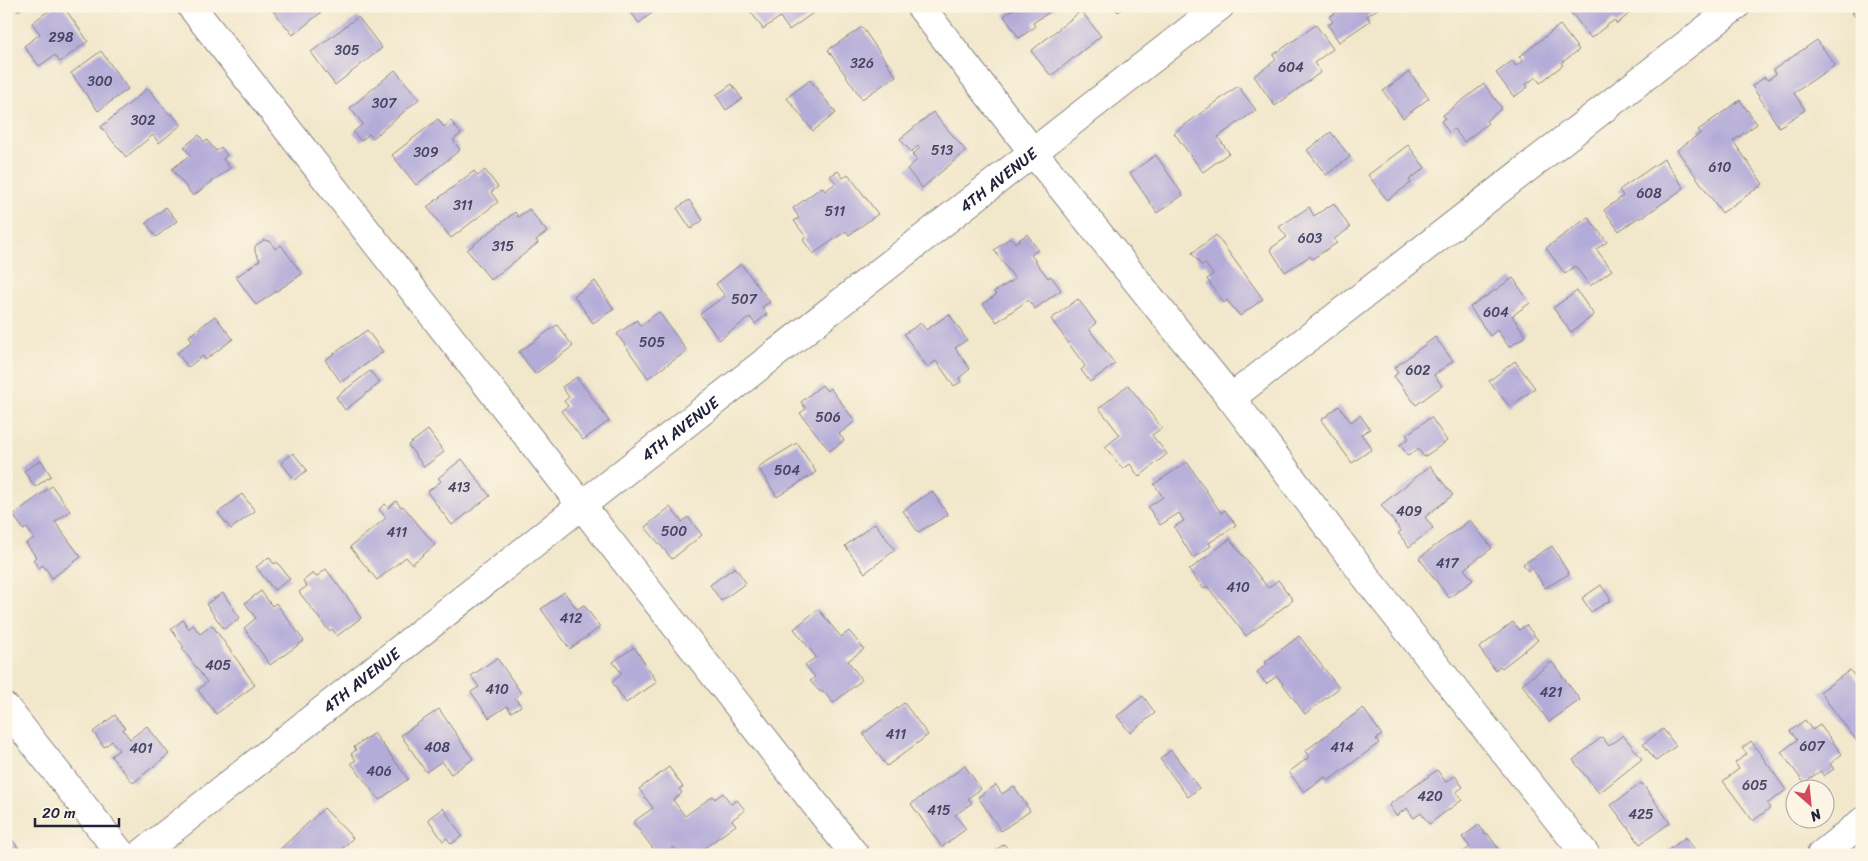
<svg xmlns="http://www.w3.org/2000/svg" width="1868" height="861" viewBox="0 0 1868 861" font-family="Sriracha,sans-serif">
	<rect width="100%" height="100%" fill="#fcf5e5"/>
	<filter id="ink" filterUnits="userSpaceOnUse"><feTurbulence type="fractalNoise" baseFrequency=".02" numOctaves="2"/><feDisplacementMap in="SourceGraphic" scale="10" xChannelSelector="R" yChannelSelector="G"/><feConvolveMatrix kernelMatrix="1 2 1 2 8 2 1 2 1" color-interpolation-filters="sRGB"/></filter>
	<filter id="wash" filterUnits="userSpaceOnUse"><feTurbulence type="fractalNoise" baseFrequency=".0096" numOctaves="4" result="noise"/><feDisplacementMap in="SourceGraphic" scale="20" xChannelSelector="R" yChannelSelector="G"/><feGaussianBlur stdDeviation="1.12" result="paint"/><feColorMatrix in="noise" values="0 0 0 0 0 0 0 0 0 0 0 0 0 0 0 0 0 1.4 0 .05"/><feComposite in="paint" operator="in"/></filter>
	<g filter="url(#wash)">
		<rect width="100%" height="100%" fill="#f1e7cb"/>
		<g id="blocks">
			<!-- building -->
			<path fill="#b4acd8" d="M14 6H25L18 11Z
				M55 6H63L88 41 60 62 55 55 39 66 24 46 40 34 32 23Z
				M269 6H329L293 35Z
				M626 6H661L639 23Z
				M747 6H823L789 30 780 17 763 29Z
				M1014 6H1058L1033 23 1035 27 1019 38 1004 16 1015 8Z
				M1114 6H1126L1118 12Z
				M1345 6H1382L1367 16 1370 21 1339 42 1328 25 1333 22 1329 17Z
				M1566 6H1638L1617 24 1614 20 1591 38Z
				M1860 6H1862V25L1852 13Z
				M1081 11 1101 36 1051 76 1031 51Z
				M358 17 382 48 335 85 311 52Z
				M1316 25 1333 49 1314 63 1321 72 1275 106 1254 76 1276 60 1273 55Z
				M1560 25 1579 50 1561 63 1563 65 1540 83 1536 77 1526 84 1528 87 1514 97 1496 73 1512 61 1516 66 1523 61 1519 57Z
				M862 27 896 76 862 99 828 50Z
				M1817 40 1835 65 1794 93 1805 110 1779 127 1752 86 1765 77 1767 80 1776 74 1773 70Z
				M101 51 128 89 98 111 71 73Z
				M395 70 419 99 373 138 369 134 361 141 353 132 363 124 350 108Z
				M1409 72 1429 98 1403 118 1383 91Z
				M810 80 836 113 813 131 787 98Z
				M732 84 742 99 726 110 716 95Z
				M1484 84 1502 108 1486 121 1488 123 1464 142 1454 129 1449 133 1441 121 1445 118 1443 115Z
				M1238 86 1256 110 1218 137 1229 153 1203 172 1174 133Z
				M148 88 170 115 172 114 181 125 159 143 153 135 126 157 101 127Z
				M1740 100 1757 124 1733 141 1763 184 1722 213 1677 150 1701 133 1698 130Z
				M933 112 966 151 922 188 907 169 917 160 912 155 920 148 918 146 911 152 900 139Z
				M438 119 444 127 451 121 461 134 453 140 460 150 416 185 392 155Z
				M1331 132 1350 157 1326 175 1307 150Z
				M199 135 204 142 207 140 216 151 221 147 227 155 223 159 230 168 193 196 172 169 190 155 184 147Z
				M1408 145 1425 168 1409 180 1411 183 1387 200 1368 175Z
				M1156 155 1183 195 1157 213 1130 173Z
				M1664 159 1684 188 1640 219 1639 217 1619 231 1604 210 1623 196 1619 190Z
				M485 170 498 187 491 192 498 202 451 238 427 207 474 171 478 176Z
				M838 171 843 178 848 174 878 214 849 235 846 231 813 254 803 240 806 237 794 221 799 218 793 208 822 187 825 191 836 183 830 176Z
				M689 200 703 220 691 229 677 208Z
				M1334 203 1350 228 1334 239 1337 243 1312 259 1310 256 1285 272 1270 249 1287 237 1279 227 1309 207 1314 216Z
				M166 207 177 221 156 237 146 223Z
				M529 209 547 232 536 240 538 243 491 280 467 250 515 212 518 217Z
				M1588 217 1607 242 1596 249 1612 270 1590 286 1575 266 1565 274 1546 248Z
				M1027 234 1038 250 1031 255 1048 278 1051 276 1061 290 1035 309 1028 300 997 322 983 304 996 295 994 292 1015 279 994 250 1011 237 1015 243Z
				M1216 235 1263 299 1240 316 1227 300 1224 303 1207 279 1213 274 1205 264 1201 265 1192 253Z
				M264 240 271 242 275 249 281 245 302 274 256 305 236 277 260 260 255 252V246Z
				M741 264 770 302 762 307 767 314 755 324 750 317 719 340 700 314 725 296 716 284Z
				M1513 278 1530 303 1512 316 1526 336 1509 347 1497 330 1490 336 1470 307Z
				M595 281 614 309 593 323 574 296Z
				M1577 291 1594 315 1571 332 1553 308Z
				M1078 299 1096 323 1089 329 1115 364 1090 382 1081 370 1085 366 1051 319Z
				M659 312 687 351 648 378 617 334 637 320 640 326Z
				M949 314 967 340 955 348 970 369 959 378 961 382 954 386 936 361 927 367 904 334 921 323 926 330Z
				M215 316 233 339 205 360 203 356 188 367 177 353 192 341 189 336Z
				M557 325 573 346 535 374 519 352Z
				M367 330 383 352 341 382 325 360Z
				M1435 337 1453 361 1434 375 1442 386 1416 405 1394 376 1398 373 1394 368Z
				M1515 361 1535 388 1510 407 1489 381Z
				M370 371 380 383 345 410 336 397Z
				M577 377 609 421 583 440 561 411 568 406 564 401 569 397 562 387Z
				M822 385 827 391 830 388 855 421 839 434 844 440 830 451 800 413 806 409 801 402Z
				M1128 385 1162 428 1152 435 1167 454 1139 477 1130 464 1123 469 1105 447 1120 435 1099 408Z
				M1339 406 1351 422 1360 415 1370 429 1361 434 1372 449 1352 463 1321 420Z
				M1431 417 1447 441 1424 457 1418 449 1408 456 1400 445 1409 438 1406 435Z
				M428 430 444 452 424 467 408 445Z
				M797 443 816 472 777 497 758 467Z
				M293 453 307 470 295 480 281 463Z
				M462 459 490 496 452 525 427 492 441 481 438 478Z
				M41 460 51 476 35 487 24 471Z
				M1187 462 1221 513 1225 510 1236 525 1209 543 1211 546 1193 558 1174 527 1184 521 1179 513 1160 525 1148 507 1163 497 1154 484Z
				M1430 466 1453 495 1425 517 1433 528 1409 547 1398 533 1401 531 1381 505Z
				M52 486 70 511 55 522 81 557 52 578 43 565 39 568 33 560 36 557 26 543 34 538 27 528 24 530 13 515Z
				M932 491 948 515 918 532 903 511Z
				M242 494 255 511 231 529 218 513Z
				M396 501 401 507 403 506 435 545 412 564 406 557 377 580 350 547 386 518 379 509 385 504 388 508Z
				M670 507 682 522 688 517 702 535 672 559 645 527Z
				M1470 520 1492 548 1464 569 1473 580 1449 598 1419 558Z
				M875 523 895 550 865 573 845 546Z
				M1230 539 1268 588 1278 580 1293 600 1246 636 1207 586 1204 589 1189 570Z
				M1552 546 1569 574 1545 588 1532 568 1528 571 1523 564Z
				M269 557 274 564 277 562 290 579 274 590 256 567Z
				M735 567 746 583 721 601 710 585Z
				M326 569 356 609 355 610 361 618 337 636 332 629 329 631 299 592 307 586 303 581 313 573 316 577Z
				M1601 585 1611 600 1591 612 1582 598Z
				M261 591 272 606 276 603 304 641 270 665 244 628 256 618 245 603Z
				M564 592 577 609 584 605 600 627 570 649 541 609Z
				M223 593 240 618 224 629 206 604Z
				M818 609 841 637 849 631 864 649 848 661 862 680 833 703 823 691H819L810 681 815 677 805 665 816 657 794 629Z
				M183 620 189 629 193 625 200 634 212 625 255 685 216 714 198 690 207 682 182 648 184 647 171 629Z
				M1513 622 1519 630 1526 625 1538 640 1502 668 1500 666 1495 670 1479 648Z
				M1299 636 1339 688 1305 714 1277 676 1266 684 1257 672 1267 664 1265 662Z
				M634 647 657 682 626 703 612 682 622 674 613 662Z
				M497 658 521 693 515 698 521 706 511 712 507 706 489 718 471 692 479 687 471 676Z
				M1552 662 1580 700 1549 722 1522 684Z
				M1850 670 1862 686V748L1820 692Z
				M1143 696 1155 713 1130 733 1117 716Z
				M904 703 928 735 887 766 863 734Z
				M1363 708 1382 735 1376 739 1379 743 1328 781 1325 777 1304 792 1289 772 1309 757 1305 751Z
				M439 709 473 759 451 774 442 761 426 772 401 735Z
				M115 715 125 728 123 730 130 739 147 726 169 754 133 783 111 756 119 750 112 741 104 747 93 732Z
				M1805 720 1812 730 1820 725 1842 754 1830 764 1834 769 1824 776 1820 771 1804 783 1781 752 1797 740 1790 731Z
				M1663 729 1676 746 1656 761 1643 744Z
				M374 733 408 779 379 800 351 763 356 760 351 754 356 750 354 747Z
				M1623 735 1642 759 1599 793 1573 760 1602 737 1609 746Z
				M1751 741 1786 790 1767 804 1770 808 1753 821 1723 781 1739 769 1735 763 1747 754 1742 748Z
				M1171 750 1199 788 1188 797 1160 759Z
				M965 766 981 789 968 798 972 803 955 815 966 829 942 847 911 804Z
				M669 767 683 787 679 789 682 793 673 800 685 816 713 796 715 799 723 793 731 804 737 800 745 810 732 820 736 825 695 855H679L674 847 663 855H658L633 822 653 808 639 789Z
				M1437 770 1446 782 1455 776 1463 787 1456 792 1462 800 1429 824 1421 813 1414 818 1407 808 1396 816 1389 805Z
				M1642 783 1670 823 1640 844 1611 805Z
				M996 785 1002 794 1014 786 1030 811 1001 831 978 797Z
				M324 808 353 838 336 855H274Z
				M443 808 462 836 451 844 447 838 443 841 428 819Z
				M1479 825 1485 834 1487 833 1503 855H1459L1470 847 1462 837Z
				M6 831 22 853 19 855H6Z
				M1686 837 1698 855H1662Z
				M1004 844 1013 855H990Z"/>
		</g>
	</g>
	<g filter="url(#ink)">
		<use href="#blocks" fill-opacity="0" stroke="#8a8483" stroke-width="1"/>
		<g fill="none" stroke-linecap="round" stroke-linejoin="round">
			<defs>
				<g id="minor">
					<path d="M191 6 855 855"/>
					<path d="M920 6 1033 152 1231 398 1372 585 1586 855"/>
					<path d="M1231 398 1736 6"/>
					<path d="M6 708 122 855"/>
					<path id="s1" d="M140 855 582 505 1220 6"/>
					<path d="M1821 855 1862 822"/>
				</g>
			</defs>
			<!-- minor casing -->
			<use href="#minor" stroke="#8a8483" stroke-width="30"/>
			<!-- minor -->
			<use href="#minor" stroke="#fff" stroke-width="28"/>
		</g>
	</g>
	<g text-anchor="middle" dominant-baseline="central" stroke-width="4.5" stroke-linejoin="round" paint-order="stroke">
		<!-- number labels -->
		<g font-size="14" fill="#464462">
			<text x="61" y="37">298</text>
			<text x="347" y="50">305</text>
			<text x="862" y="63">326</text>
			<text x="1291" y="67">604</text>
			<text x="100" y="81">300</text>
			<text x="384" y="103">307</text>
			<text x="143" y="120">302</text>
			<text x="942" y="150">513</text>
			<text x="426" y="152">309</text>
			<text x="1720" y="167">610</text>
			<text x="1649" y="193">608</text>
			<text x="463" y="205">311</text>
			<text x="835" y="211">511</text>
			<text x="1310" y="238">603</text>
			<text x="503" y="246">315</text>
			<text x="744" y="299">507</text>
			<text x="1496" y="312">604</text>
			<text x="652" y="342">505</text>
			<text x="1418" y="370">602</text>
			<text x="828" y="417">506</text>
			<text x="787" y="470">504</text>
			<text x="459" y="487">413</text>
			<text x="1409" y="511">409</text>
			<text x="674" y="531">500</text>
			<text x="397" y="532">411</text>
			<text x="1447" y="563">417</text>
			<text x="1238" y="587">410</text>
			<text x="571" y="618">412</text>
			<text x="218" y="665">405</text>
			<text x="497" y="689">410</text>
			<text x="1551" y="692">421</text>
			<text x="896" y="734">411</text>
			<text x="1812" y="746">607</text>
			<text x="437" y="747">408</text>
			<text x="1342" y="747">414</text>
			<text x="141" y="748">401</text>
			<text x="379" y="771">406</text>
			<text x="1755" y="785">605</text>
			<text x="1430" y="796">420</text>
			<text x="939" y="810">415</text>
			<text x="1641" y="814">425</text>
		</g>
		<!-- street labels -->
		<g font-size="16" fill="#22223b" stroke="#fcf5e5">
			<text stroke="none"><textPath href="#s1" startOffset="1092">4TH AVENUE</textPath></text>
			<text stroke="none"><textPath href="#s1" startOffset="688">4TH AVENUE</textPath></text>
			<text stroke="none"><textPath href="#s1" startOffset="282">4TH AVENUE</textPath></text>
		</g>
	</g>
	<!-- margin -->
	<rect width="1868" height="861" fill="none" stroke="#fcf5e5" stroke-width="25"/>
	<!-- north arrow -->
	<g transform="translate(1810 804) rotate(153)"><circle r="24" fill="#fcf5e5" stroke="#a5a1a1"/>
	<path d="M0-4L9 19L0 12L-9 19Z" fill="#d1495b"/>
	<text y="-8" font-size="14" font-weight="bold" text-anchor="middle" fill="#22223b">N</text>
	</g>
	<!-- scale -->
	<path d="M35 818v8h84v-8" fill="none" stroke="#22223b" stroke-width="2.5"/>
	<text x="42" y="818" font-size="15" fill="#22223b" stroke="#fcf5e5" stroke-width="4" paint-order="stroke">20 m</text>
</svg>
